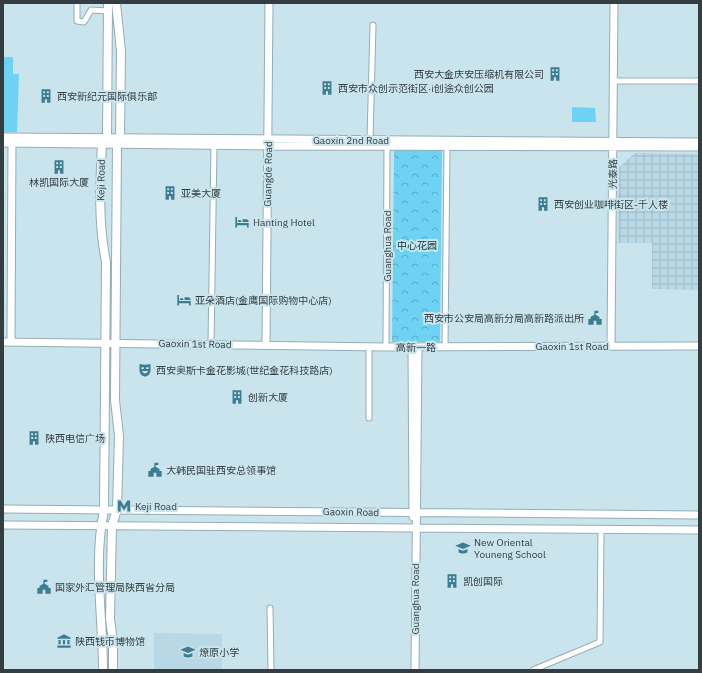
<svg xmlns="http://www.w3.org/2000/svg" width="702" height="673" viewBox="0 0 702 673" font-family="'IBM Plex Sans','Noto Sans SC',sans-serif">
	<defs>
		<pattern id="industrial-grid" width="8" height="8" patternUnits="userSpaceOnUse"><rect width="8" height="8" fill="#b7d8e4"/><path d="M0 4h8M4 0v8" fill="none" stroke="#9ebac5"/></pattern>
		<pattern id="forest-crowns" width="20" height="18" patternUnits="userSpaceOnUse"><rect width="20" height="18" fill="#6dd2f3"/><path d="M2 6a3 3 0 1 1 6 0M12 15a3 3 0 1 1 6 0" fill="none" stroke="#5aacc6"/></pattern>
	</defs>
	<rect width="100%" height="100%" fill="#cae4ed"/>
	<!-- built -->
	<path fill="#b7d8e4" d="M154 633 222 634V670H154Z"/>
	<!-- industrial -->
	<path fill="url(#industrial-grid)" d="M635 153 699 154V290L652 289V243H618V168Z"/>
	<!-- grass -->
	<path fill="#6dd2f3" d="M3 57H13V74H19L17 132H3Z
		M572 107 595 108 596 122H572Z"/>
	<!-- forest -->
	<path fill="url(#forest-crowns)" d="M394 149H442L440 342H392Z"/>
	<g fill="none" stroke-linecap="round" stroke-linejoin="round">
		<defs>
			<path id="street" d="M77 3V21L84 22 91 10 108 11
				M614 81H699
				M370 139 373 25
				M211 344 214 145
				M386 347 387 145
				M445 347 447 146
				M369 418V347
				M270 608 271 670
				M533 670 600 642 601 529"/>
			<path id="secondary" d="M3 137 699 142
				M3 143 268 146 699 147
				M3 342 386 347 699 346
				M11 342 12 138
				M266 345 269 3
				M611 346 614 3
				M412 347 413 517
				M3 509 699 515
				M3 525 699 530
				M415 670 418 347"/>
			<path id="primary" d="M103 670C103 617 93 563 104 510L106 262C98 223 100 184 102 144L107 138 108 3
				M113 670V641L110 619 112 526 117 509 119 436 115 400 117 144 120 138 121 51 116 3"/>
		</defs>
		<!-- street casing -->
		<use href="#street" stroke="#94adb6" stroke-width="7"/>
		<!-- secondary casing -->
		<use href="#secondary" stroke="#94adb6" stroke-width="9"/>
		<!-- primary casing -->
		<use href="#primary" stroke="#94adb6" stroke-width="10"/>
		<!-- street -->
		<use href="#street" stroke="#fff" stroke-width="5"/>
		<!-- secondary -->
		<use href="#secondary" stroke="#fff" stroke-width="7"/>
		<!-- primary -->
		<use href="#primary" stroke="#fff" stroke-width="8"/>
	</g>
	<!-- icons -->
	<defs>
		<symbol id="building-bare" viewBox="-9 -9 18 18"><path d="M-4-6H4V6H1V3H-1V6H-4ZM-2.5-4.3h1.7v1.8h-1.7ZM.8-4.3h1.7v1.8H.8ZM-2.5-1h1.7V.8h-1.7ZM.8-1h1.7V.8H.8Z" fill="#3d7d91" stroke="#cae4ed" stroke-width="2.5" paint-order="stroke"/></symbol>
		<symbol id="hotel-bare" viewBox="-9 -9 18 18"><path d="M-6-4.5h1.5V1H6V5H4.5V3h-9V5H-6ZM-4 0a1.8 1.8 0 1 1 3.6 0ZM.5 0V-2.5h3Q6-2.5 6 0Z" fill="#3d7d91" stroke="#cae4ed" stroke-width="2.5" paint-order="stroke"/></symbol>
		<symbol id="civic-bare" viewBox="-9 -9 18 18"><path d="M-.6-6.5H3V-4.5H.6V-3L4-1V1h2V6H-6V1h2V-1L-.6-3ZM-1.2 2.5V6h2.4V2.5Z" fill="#3d7d91" stroke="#cae4ed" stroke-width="2.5" paint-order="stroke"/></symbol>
		<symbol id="theatre-bare" viewBox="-9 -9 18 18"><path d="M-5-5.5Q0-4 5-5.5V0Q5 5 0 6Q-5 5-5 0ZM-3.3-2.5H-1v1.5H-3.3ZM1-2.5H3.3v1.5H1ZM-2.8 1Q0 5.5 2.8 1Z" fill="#3d7d91" stroke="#cae4ed" stroke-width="2.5" paint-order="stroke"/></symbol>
		<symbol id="metro-bare" viewBox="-9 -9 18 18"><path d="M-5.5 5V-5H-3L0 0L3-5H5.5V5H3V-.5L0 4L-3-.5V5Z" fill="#3d7d91" stroke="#cae4ed" stroke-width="2.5" paint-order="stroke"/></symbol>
		<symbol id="school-bare" viewBox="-9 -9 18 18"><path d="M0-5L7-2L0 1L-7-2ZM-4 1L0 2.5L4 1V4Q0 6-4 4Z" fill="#3d7d91" stroke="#cae4ed" stroke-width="2.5" paint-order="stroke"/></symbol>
		<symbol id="museum-bare" viewBox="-9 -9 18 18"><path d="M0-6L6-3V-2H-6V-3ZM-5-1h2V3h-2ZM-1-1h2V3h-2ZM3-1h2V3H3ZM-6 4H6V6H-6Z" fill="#3d7d91" stroke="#cae4ed" stroke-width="2.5" paint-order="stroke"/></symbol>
	</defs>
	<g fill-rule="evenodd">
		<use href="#building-bare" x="545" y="64" width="20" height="20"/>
		<use href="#building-bare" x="317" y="78" width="20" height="20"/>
		<use href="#building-bare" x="36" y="86" width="20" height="20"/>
		<use href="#building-bare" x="49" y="157" width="20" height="20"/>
		<use href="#building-bare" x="160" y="183" width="20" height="20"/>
		<use href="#building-bare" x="533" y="194" width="20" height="20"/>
		<use href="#hotel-bare" x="232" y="212" width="20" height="20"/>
		<use href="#hotel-bare" x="174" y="290" width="20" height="20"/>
		<use href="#civic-bare" x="585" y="308" width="20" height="20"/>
		<use href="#theatre-bare" x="135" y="360" width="20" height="20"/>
		<use href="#building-bare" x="227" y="387" width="20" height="20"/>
		<use href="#building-bare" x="24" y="428" width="20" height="20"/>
		<use href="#civic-bare" x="145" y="460" width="20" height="20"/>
		<use href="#metro-bare" x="114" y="496" width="20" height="20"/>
		<use href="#school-bare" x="453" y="538" width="20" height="20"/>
		<use href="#building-bare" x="442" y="571" width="20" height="20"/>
		<use href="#civic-bare" x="34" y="577" width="20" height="20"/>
		<use href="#museum-bare" x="54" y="631" width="20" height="20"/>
		<use href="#school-bare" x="178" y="642" width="20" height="20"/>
	</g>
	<g text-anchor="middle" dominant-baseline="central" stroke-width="4" stroke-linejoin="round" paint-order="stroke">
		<!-- poi labels -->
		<g font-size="10" fill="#343e42" stroke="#cae4ed" text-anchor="start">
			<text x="544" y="74" text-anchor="end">西安大金庆安压缩机有限公司</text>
			<text x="338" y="88">西安市众创示范街区·i创途众创公园</text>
			<text x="57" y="96">西安新纪元国际俱乐部</text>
			<text x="59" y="182" text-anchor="middle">林凯国际大厦</text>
			<text x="181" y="193">亚美大厦</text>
			<text x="554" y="204">西安创业咖啡街区-千人楼</text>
			<text x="253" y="222">Hanting Hotel</text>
			<text x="195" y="300">亚朵酒店(金鹰国际购物中心店)</text>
			<text x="584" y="318" text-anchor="end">西安市公安局高新分局高新路派出所</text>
			<text x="156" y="370">西安奥斯卡金花影城(世纪金花科技路店)</text>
			<text x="248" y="397">创新大厦</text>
			<text x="45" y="438">陕西电信广场</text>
			<text x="166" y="470">大韩民国驻西安总领事馆</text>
			<text x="135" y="506">Keji Road</text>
			<text x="474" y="542">New Oriental<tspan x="474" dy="12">Youneng School</tspan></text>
			<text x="463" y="581">凯创国际</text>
			<text x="55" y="587">国家外汇管理局陕西省分局</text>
			<text x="75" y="641">陕西钱币博物馆</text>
			<text x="199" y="652">燎原小学</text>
		</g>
		<!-- street labels -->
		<g font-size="10" fill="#343e42" stroke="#cae4ed">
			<text x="351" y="140">Gaoxin 2nd Road</text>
			<text transform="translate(268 174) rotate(-89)">Guangde Road</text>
			<text transform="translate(613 174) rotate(-89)">光泰路</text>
			<text transform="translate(101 180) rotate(-89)">Keji Road</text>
			<text transform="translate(387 246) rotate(-90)">Guanghua Road</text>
			<text transform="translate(195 344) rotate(1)">Gaoxin 1st Road</text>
			<text x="572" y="346">Gaoxin 1st Road</text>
			<text x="416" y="347">高新一路</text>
			<text transform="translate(351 512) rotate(1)">Gaoxin Road</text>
			<text transform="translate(415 599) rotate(-90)">Guanghua Road</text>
		</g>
		<!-- park labels -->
		<g font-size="10" fill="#023846" stroke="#cae4ed">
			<text x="417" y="245">中心花园</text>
		</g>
	</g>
	<!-- border -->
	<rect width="702" height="673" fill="none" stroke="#343e42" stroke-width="8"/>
</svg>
